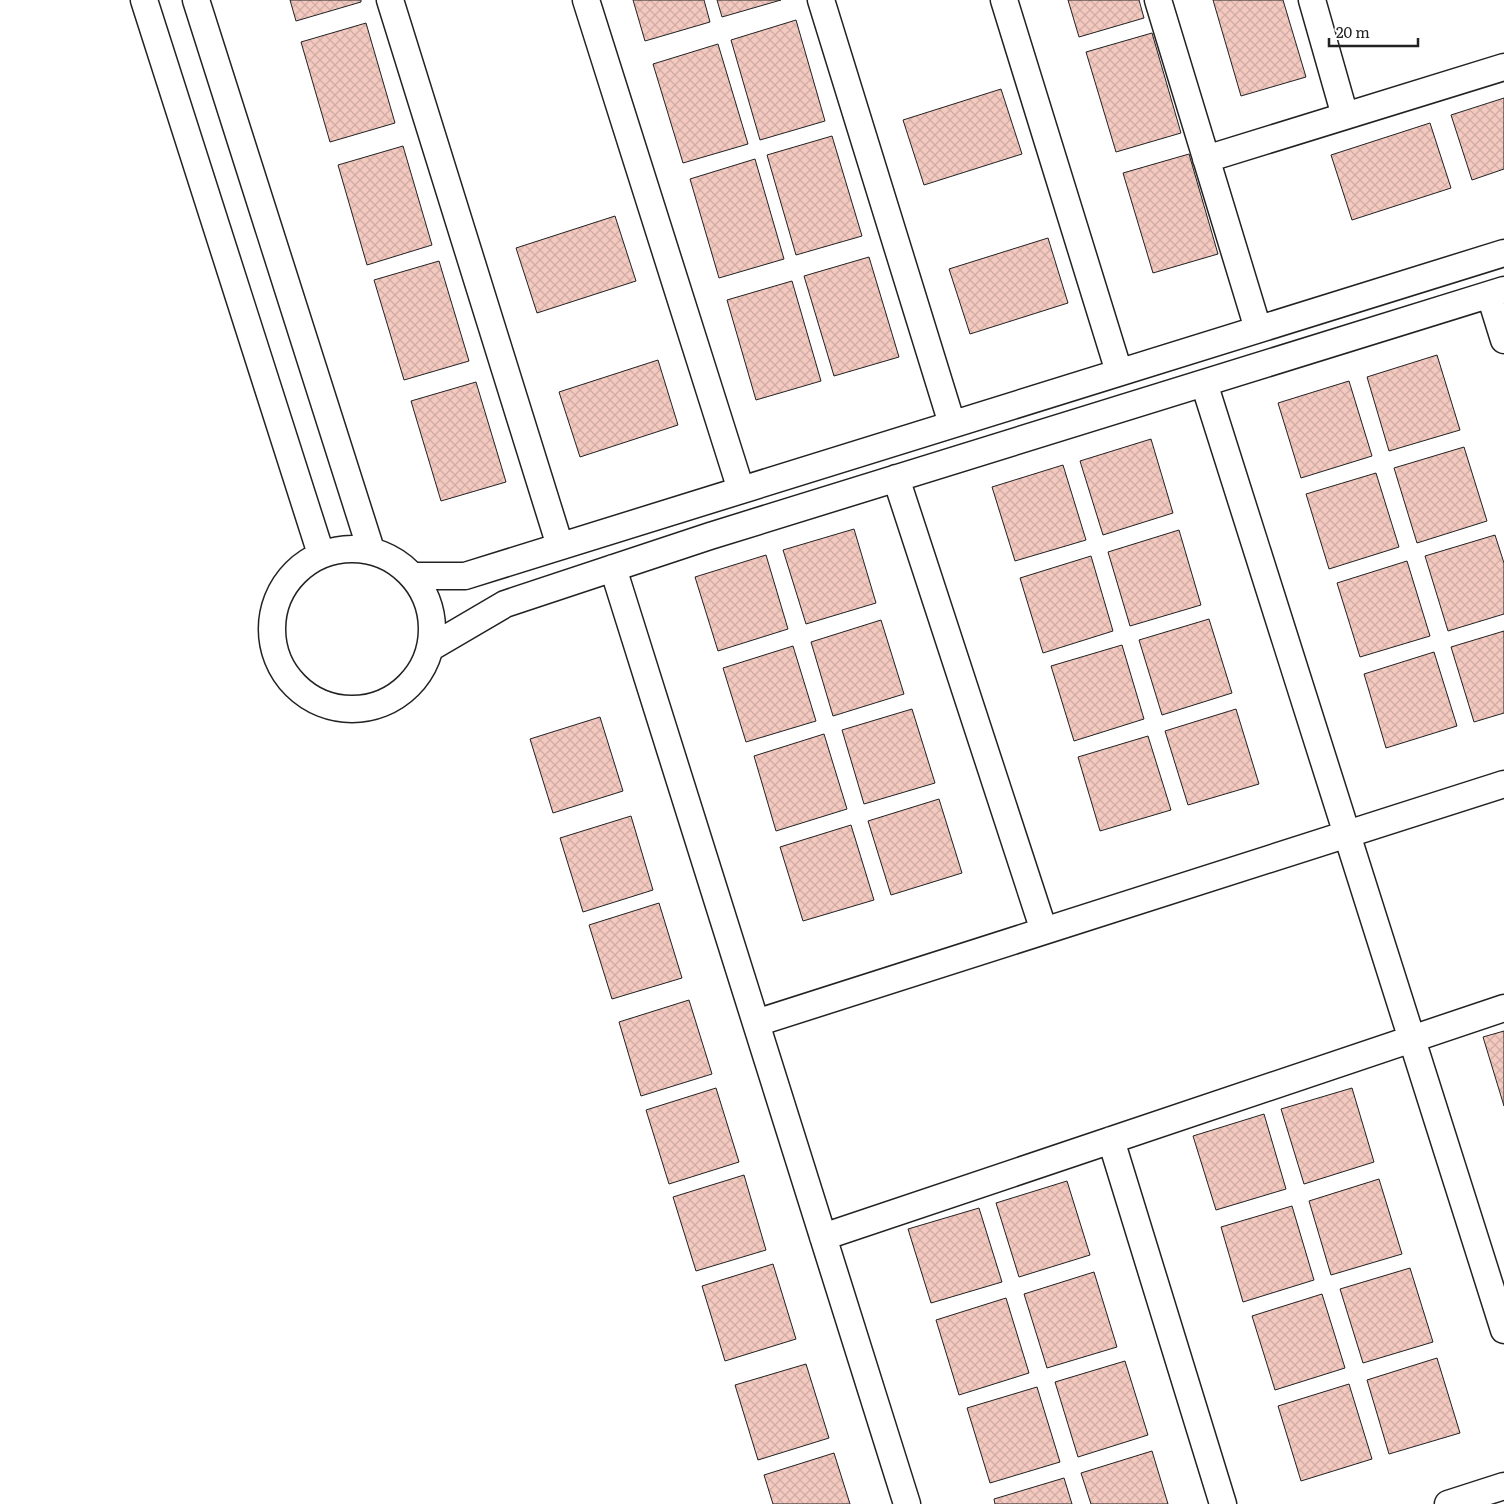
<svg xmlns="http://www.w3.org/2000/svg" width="1504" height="1504" viewBox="0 0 1504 1504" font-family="Literata,serif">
	<defs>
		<pattern id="building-cross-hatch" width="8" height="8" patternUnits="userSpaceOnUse" patternTransform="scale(1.25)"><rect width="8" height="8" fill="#f3c9c0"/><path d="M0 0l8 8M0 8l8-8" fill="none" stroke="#d0aca5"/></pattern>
	</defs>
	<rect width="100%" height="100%" fill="#fff"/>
	<!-- building -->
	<path fill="url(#building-cross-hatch)" stroke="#222" d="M290 0H361V2L296 21Z
		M633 0H704L710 22 645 41Z
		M717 0H781L722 17Z
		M1068 0H1139L1144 18 1079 37Z
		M1213 0H1283L1306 77 1241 96Z
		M796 20 825 121 760 140 731 40Z
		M366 23 395 123 330 142 301 42Z
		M1152 33 1181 133 1116 152 1086 52Z
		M718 44 748 144 683 163 653 64Z
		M1001 89 1022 154 924 185 903 120Z
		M1504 98V169L1472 180 1451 115Z
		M1430 123 1451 188 1352 220 1331 155Z
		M832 136 862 236 796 255 767 155Z
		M403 146 432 245 367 265 338 165Z
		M1189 154 1218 254 1153 273 1123 173Z
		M755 159 784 259 719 278 690 179Z
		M615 216 636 281 537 313 516 248Z
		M1048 238 1068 303 970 334 949 269Z
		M869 257 899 357 834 376 804 276Z
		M439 261 469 361 404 380 374 280Z
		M792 281 821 381 756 400 727 300Z
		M1437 355 1460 430 1389 451 1367 377Z
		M658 360 678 425 580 457 559 392Z
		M1349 381 1372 456 1301 478 1278 403Z
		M476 382 506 482 441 501 411 401Z
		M1151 439 1173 513 1103 535 1080 461Z
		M1464 447 1487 521 1417 543 1394 468Z
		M1063 465 1086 540 1015 561 992 487Z
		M1376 473 1399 547 1329 569 1306 494Z
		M854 529 876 603 806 624 783 550Z
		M1179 530 1201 605 1130 626 1108 552Z
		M1495 535 1504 563V614L1448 631 1425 556Z
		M766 555 788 629 718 651 695 577Z
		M1091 556 1113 631 1043 653 1020 578Z
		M1407 561 1430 636 1360 657 1337 583Z
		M1209 619 1232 693 1162 715 1139 640Z
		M881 620 904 694 833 716 811 642Z
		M1504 631V713L1474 722 1451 647Z
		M1122 645 1144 719 1074 741 1051 666Z
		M793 646 816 721 746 742 723 668Z
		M1434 652 1457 726 1386 748 1364 674Z
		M912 709 935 783 864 804 842 730Z
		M1236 709 1259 784 1188 805 1165 731Z
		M600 717 623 791 553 813 530 739Z
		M824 734 847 809 776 831 754 756Z
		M1148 736 1171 810 1100 831 1078 757Z
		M939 799 962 873 891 895 868 821Z
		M631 816 653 890 583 912 560 838Z
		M851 825 874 900 803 921 780 847Z
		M659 903 682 978 612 999 589 925Z
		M689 1000 712 1074 641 1096 619 1022Z
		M1504 1031V1106L1483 1037Z
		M716 1088 739 1162 669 1184 646 1110Z
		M1352 1088 1374 1162 1304 1184 1281 1109Z
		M1264 1114 1286 1189 1216 1210 1193 1136Z
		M744 1175 766 1250 696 1271 673 1197Z
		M1379 1179 1402 1254 1331 1275 1309 1201Z
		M1067 1181 1090 1255 1019 1277 996 1203Z
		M1292 1206 1314 1280 1243 1302 1221 1227Z
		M979 1208 1002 1282 931 1303 908 1229Z
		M773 1264 796 1339 725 1361 702 1286Z
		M1410 1268 1433 1342 1363 1363 1340 1289Z
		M1094 1272 1117 1347 1047 1368 1024 1294Z
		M1322 1294 1345 1368 1275 1390 1252 1316Z
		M1006 1298 1029 1373 959 1395 936 1320Z
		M1437 1358 1460 1433 1389 1454 1367 1380Z
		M1125 1361 1148 1435 1078 1457 1055 1382Z
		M806 1364 829 1438 758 1460 735 1385Z
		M1349 1384 1372 1459 1301 1481 1278 1406Z
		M1037 1387 1060 1462 990 1483 967 1408Z
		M1152 1451 1168 1504H1091L1081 1473Z
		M834 1453 850 1504H773L764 1475Z
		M1064 1478 1072 1504H995L994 1499Z"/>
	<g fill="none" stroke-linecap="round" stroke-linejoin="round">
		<defs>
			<path id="minor" d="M144 0 321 554
				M196 0 371 550
				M390 0 560 546
				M586 0 741 490
				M821 0 952 424
				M1004 0 1119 372
				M1158 0 1258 329
				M1312 0 1345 116
				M1206 159 1504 67
				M1490 295 1504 340
				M1204 383 1504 1330
				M896 478 1044 931
				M272 629a80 80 0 1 1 160 0a80 80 0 1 1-160 0Z
				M613 568 907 1504
				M414 576H465L1504 253
				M430 648 505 604 710 536 1504 290
				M756 1023 1504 784
				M1111 1140 1223 1504
				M823 1237 1504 1008
				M1448 1504 1504 1486"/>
		</defs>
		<!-- minor casing -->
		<use href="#minor" stroke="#222" stroke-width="29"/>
		<!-- minor -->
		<use href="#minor" stroke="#fff" stroke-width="26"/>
	</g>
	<!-- scale -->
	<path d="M1329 38v8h89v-8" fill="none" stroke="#222222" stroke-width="2.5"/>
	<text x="1336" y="38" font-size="15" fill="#222222" stroke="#ffffff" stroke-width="4" paint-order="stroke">20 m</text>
</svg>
